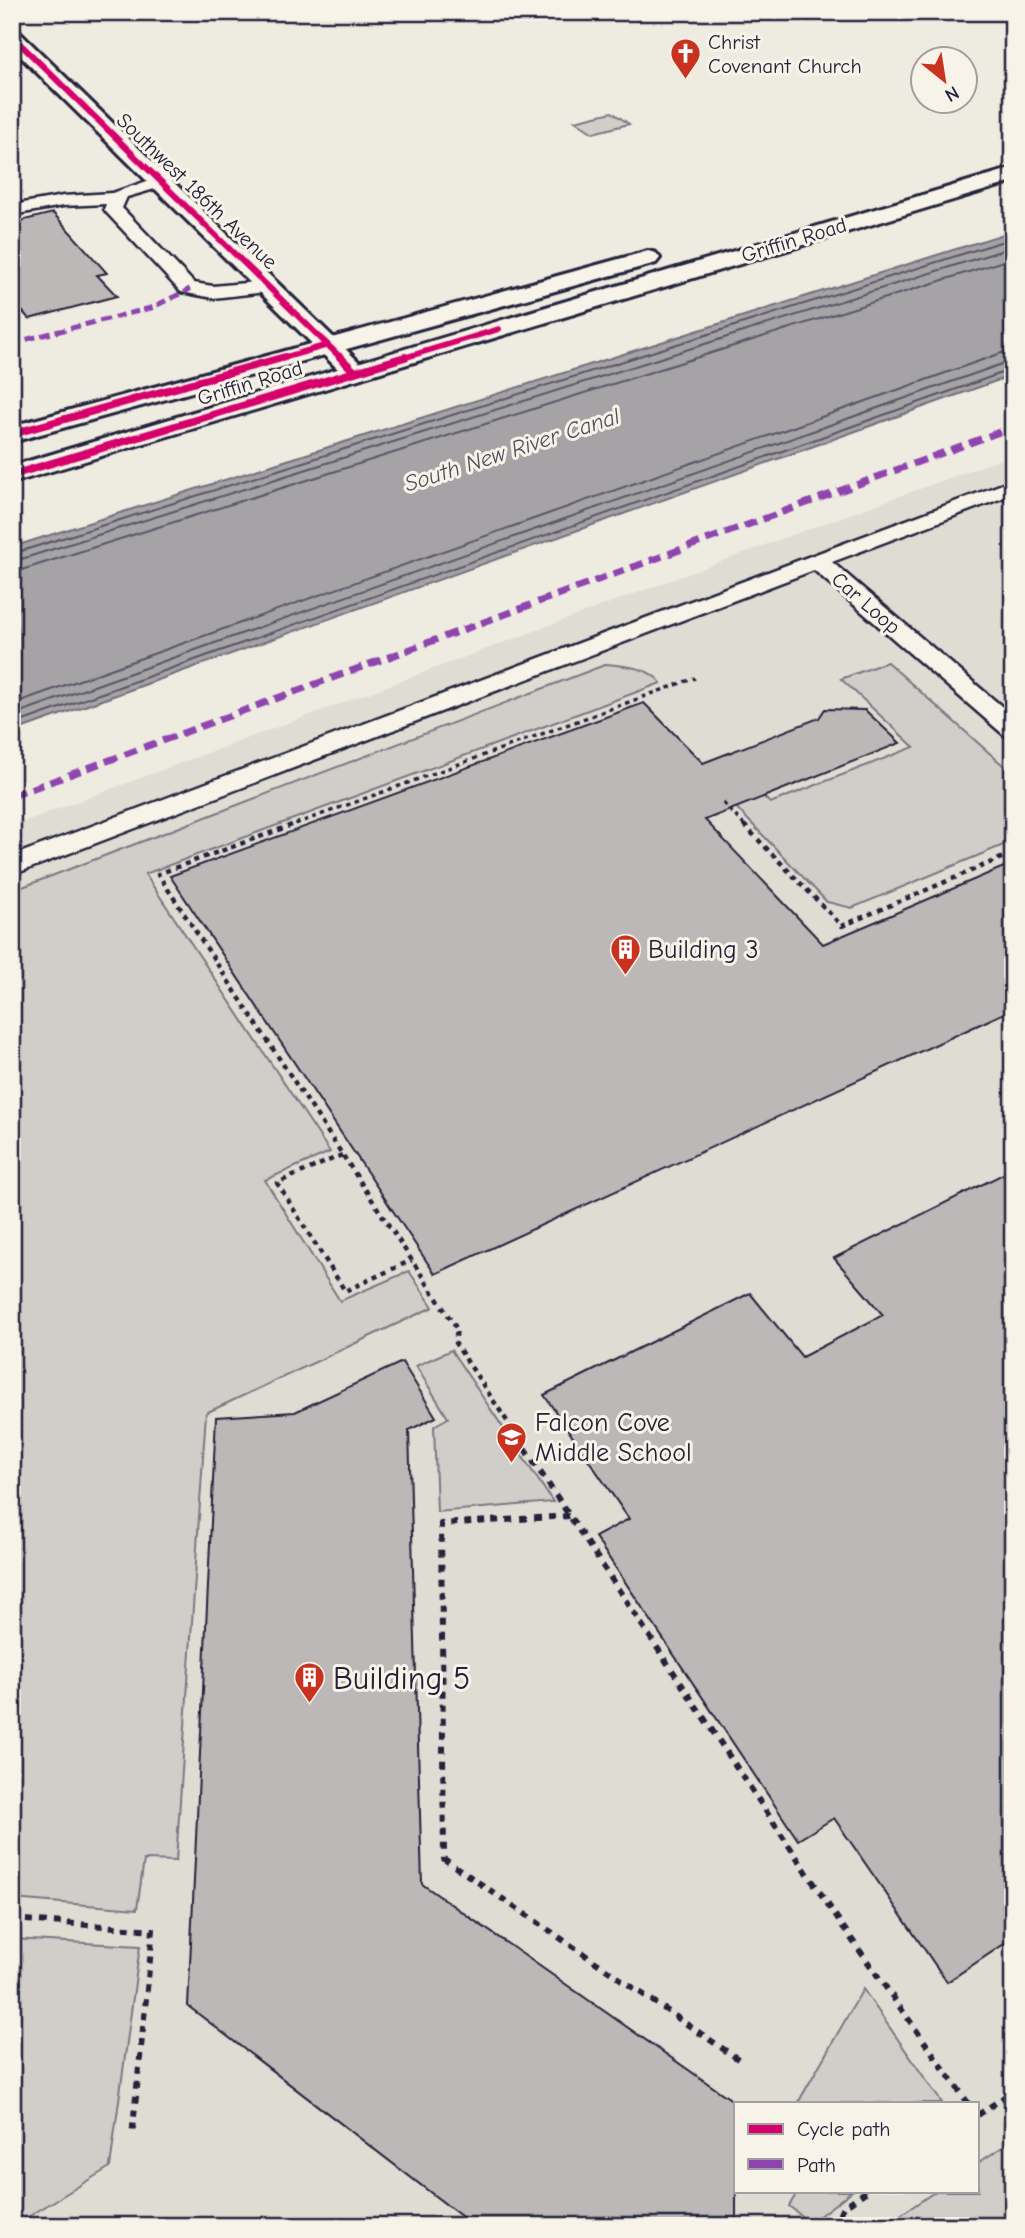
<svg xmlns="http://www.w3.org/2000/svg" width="1025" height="2238" viewBox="0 0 1025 2238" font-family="'Comic Neue',sans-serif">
	<rect width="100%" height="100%" fill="#eeebe1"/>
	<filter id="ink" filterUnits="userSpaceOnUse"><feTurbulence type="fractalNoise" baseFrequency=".0143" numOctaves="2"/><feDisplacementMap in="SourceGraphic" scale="14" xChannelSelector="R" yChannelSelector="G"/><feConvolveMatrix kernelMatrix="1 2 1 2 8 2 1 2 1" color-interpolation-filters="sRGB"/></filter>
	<g filter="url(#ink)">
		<!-- built -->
		<path fill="#dfdcd4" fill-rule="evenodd" d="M1013 455V2226H12V826L776 541ZM736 2103H978V2191H736Z"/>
		<!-- green -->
		<path fill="#d1cdc9" stroke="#7a7882" stroke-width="2" d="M612 112 629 124 593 133 575 121Z
			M887 662 1013 774V841L852 908 827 902 729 800 756 789 770 803 914 747 841 679Z
			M607 664C626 666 649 667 661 683L145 874 330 1152 265 1180 340 1301 409 1271 433 1307 206 1413 176 1861 144 1860 137 1909 12 1899V891Z
			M451 1350 553 1502 437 1512 434 1426 448 1418 416 1366Z
			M12 1939 140 1946 110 2167 13 2226Z
			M863 1989 942 2103H802L799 2101Z
			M1013 2140V2226H884L936 2191H978V2163Z
			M798 2191H852L810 2223 789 2206Z"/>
		<!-- water -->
		<path fill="#a6a3a6" stroke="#716f7b" stroke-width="2" d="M1013 231V375L12 732V547Z"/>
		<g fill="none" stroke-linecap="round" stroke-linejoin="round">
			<!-- shore -->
			<path stroke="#575666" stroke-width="2" d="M12 554 1013 238
				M12 562 1013 247
				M12 573 1013 258
				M12 704 1013 349
				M12 715 1013 360
				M12 725 1013 369"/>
		</g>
		<!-- building -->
		<path fill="#bbb8b7" stroke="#22223b" stroke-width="2" d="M53 213 107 273 97 275 117 296 29 319 12 299V223Z
			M644 703 703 763 819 718 825 709 865 710 900 743 705 820 823 944 1013 863V1009L435 1274 170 876Z
			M1013 1169V1938L947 1982 834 1818 798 1840 595 1537 629 1519 544 1395 750 1293 802 1357 883 1315 834 1258Z
			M402 1362 436 1417 409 1430 422 1884 736 2103V2226H474L188 2006 216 1417 295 1412Z"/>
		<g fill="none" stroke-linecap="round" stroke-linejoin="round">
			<defs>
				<path id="lane" d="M159 177 168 182 165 186 127 197 122 208 194 283 213 286 268 281 275 283 277 287 275 291 213 298 181 292 107 213 104 209 106 204 63 206 12 215V205L63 196 112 193Z
					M1013 480V494L832 562 1013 716V737L1004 735 814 570 12 875V856Z"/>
				<path id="street" d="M12 30 19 32 364 367 368 372 364 377 355 380 346 377 12 48Z"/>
				<path id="primary" d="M1013 168V182L12 483V466Z
					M648 251 656 253 660 258 656 263 12 442V426Z"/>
			</defs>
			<!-- lane casing -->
			<use href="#lane" stroke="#22223b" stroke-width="5"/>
			<!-- street casing -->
			<use href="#street" stroke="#22223b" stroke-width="6"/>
			<!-- primary casing -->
			<use href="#primary" stroke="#22223b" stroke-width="6"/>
			<!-- path-far2 -->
			<path stroke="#22223b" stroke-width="3.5" stroke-dasharray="4.5 4.5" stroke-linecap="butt" d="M723 803 746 827
				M287 827 695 678"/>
			<!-- path-far1 -->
			<path stroke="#22223b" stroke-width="4.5" stroke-dasharray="5 5" stroke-linecap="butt" d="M292 825 158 874 457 1329 455 1343 519 1439
				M744 825 842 926 1013 853
				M342 1155 277 1183 345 1291 412 1260"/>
			<!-- path -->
			<path stroke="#22223b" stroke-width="6" stroke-dasharray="7 7" stroke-linecap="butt" d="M517 1437 843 1927 968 2103
				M569 1516 441 1524 444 1859 741 2061
				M12 1919 153 1930 132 2136
				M978 2115 1013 2091
				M833 2226 843 2207 867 2191"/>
			<!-- lane -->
			<use href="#lane" fill="#f7f3e8" fill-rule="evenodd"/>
			<!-- street -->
			<use href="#street" fill="#f7f3e8" fill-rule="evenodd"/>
			<!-- primary -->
			<use href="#primary" fill="#f7f3e8" fill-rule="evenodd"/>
			<!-- quiet-far1 -->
			<path stroke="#8e44ad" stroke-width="5" stroke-dasharray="10 5" stroke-linecap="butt" d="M12 343 151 308 190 289"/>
			<!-- quiet -->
			<path stroke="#8e44ad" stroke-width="7" stroke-dasharray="13 7" stroke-linecap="butt" d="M12 796 1013 427"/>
			<defs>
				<path id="cycleway-far1" d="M12 36 342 359
					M279 359 328 345
					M400 359 499 329"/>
				<path id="cycleway" d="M340 357 355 372
					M12 434 285 357
					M12 475 405 357"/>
			</defs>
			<!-- cycleway-far1 casing -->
			<use href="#cycleway-far1" stroke="#f7f3e8" stroke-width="9"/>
			<!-- cycleway casing -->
			<use href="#cycleway" stroke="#f7f3e8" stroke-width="11"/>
			<!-- cycleway-far1 -->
			<use href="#cycleway-far1" stroke="#d6006c" stroke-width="6"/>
			<!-- cycleway -->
			<use href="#cycleway" stroke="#d6006c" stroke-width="8"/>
		</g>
	</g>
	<!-- icons -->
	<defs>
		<symbol id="church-pin" viewBox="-11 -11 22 30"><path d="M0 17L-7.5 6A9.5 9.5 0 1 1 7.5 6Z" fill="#c8321e" stroke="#f7f3e8"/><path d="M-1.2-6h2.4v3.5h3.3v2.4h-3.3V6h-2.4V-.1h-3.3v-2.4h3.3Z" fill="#fff"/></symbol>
		<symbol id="building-pin" viewBox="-11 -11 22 30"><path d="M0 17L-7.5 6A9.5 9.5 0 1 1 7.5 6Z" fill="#c8321e" stroke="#f7f3e8"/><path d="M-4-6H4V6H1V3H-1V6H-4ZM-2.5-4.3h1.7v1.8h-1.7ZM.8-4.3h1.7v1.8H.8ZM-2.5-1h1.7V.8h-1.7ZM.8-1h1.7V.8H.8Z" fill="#fff"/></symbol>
		<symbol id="school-pin" viewBox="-11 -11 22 30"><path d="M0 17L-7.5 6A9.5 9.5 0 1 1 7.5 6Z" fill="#c8321e" stroke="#f7f3e8"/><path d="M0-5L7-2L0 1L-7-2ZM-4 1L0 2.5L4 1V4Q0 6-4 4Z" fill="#fff"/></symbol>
	</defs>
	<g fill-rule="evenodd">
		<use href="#church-pin" x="668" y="36" width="35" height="47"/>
		<use href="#building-pin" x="608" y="932" width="35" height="47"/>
		<use href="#school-pin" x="494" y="1420" width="35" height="47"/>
		<use href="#building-pin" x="292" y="1660" width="35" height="47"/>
	</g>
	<g text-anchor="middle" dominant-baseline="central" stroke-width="6" stroke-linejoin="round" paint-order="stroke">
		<!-- far-poi labels -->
		<g font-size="21" fill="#22223b" stroke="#f7f3e8" text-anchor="start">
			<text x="708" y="42">Christ<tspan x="708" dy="24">Covenant Church</tspan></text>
		</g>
		<!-- far-street labels -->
		<g font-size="21" fill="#22223b" stroke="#f7f3e8">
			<text transform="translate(197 191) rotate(44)">Southwest 186th Avenue</text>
			<text transform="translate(794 240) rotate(-17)">Griffin Road</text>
			<text transform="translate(250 383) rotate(-17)">Griffin Road</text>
			<text transform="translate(866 603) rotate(41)">Car Loop</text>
		</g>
		<!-- far-water labels -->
		<g font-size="23" font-style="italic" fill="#504f60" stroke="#f7f3e8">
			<text transform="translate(512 450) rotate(-18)">South New River Canal</text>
		</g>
		<!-- poi labels -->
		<g font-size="26" fill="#22223b" stroke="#f7f3e8" text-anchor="start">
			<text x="648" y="950">Building 3</text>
			<text x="535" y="1423">Falcon Cove<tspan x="535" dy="30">Middle School</tspan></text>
		</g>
		<!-- near-poi labels -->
		<g font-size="32" fill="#22223b" stroke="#f7f3e8" text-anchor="start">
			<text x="333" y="1678">Building 5</text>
		</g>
	</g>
	<!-- margin -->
	<rect width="1025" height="2238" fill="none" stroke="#f7f3e8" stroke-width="42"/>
	<rect x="21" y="21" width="983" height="2196" fill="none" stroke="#22223b" stroke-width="2.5" filter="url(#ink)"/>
	<!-- legend -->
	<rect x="734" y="2102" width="245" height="91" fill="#f7f3e8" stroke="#a29fa3" stroke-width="2"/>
	<rect x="748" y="2124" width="35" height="10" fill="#d6006c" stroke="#a29fa3" stroke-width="2"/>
	<text x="797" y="2136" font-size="21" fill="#22223b">Cycle path</text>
	<rect x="748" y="2159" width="35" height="10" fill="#8e44ad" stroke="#a29fa3" stroke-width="2"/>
	<text x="797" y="2172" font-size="21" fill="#22223b">Path</text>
	<!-- north arrow -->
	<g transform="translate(944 80) rotate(150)"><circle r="33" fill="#f7f3e8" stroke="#a29fa3" stroke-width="2"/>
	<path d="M0-5L12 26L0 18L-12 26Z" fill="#c8321e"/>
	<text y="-10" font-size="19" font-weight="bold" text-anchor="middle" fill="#22223b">N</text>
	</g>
</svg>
